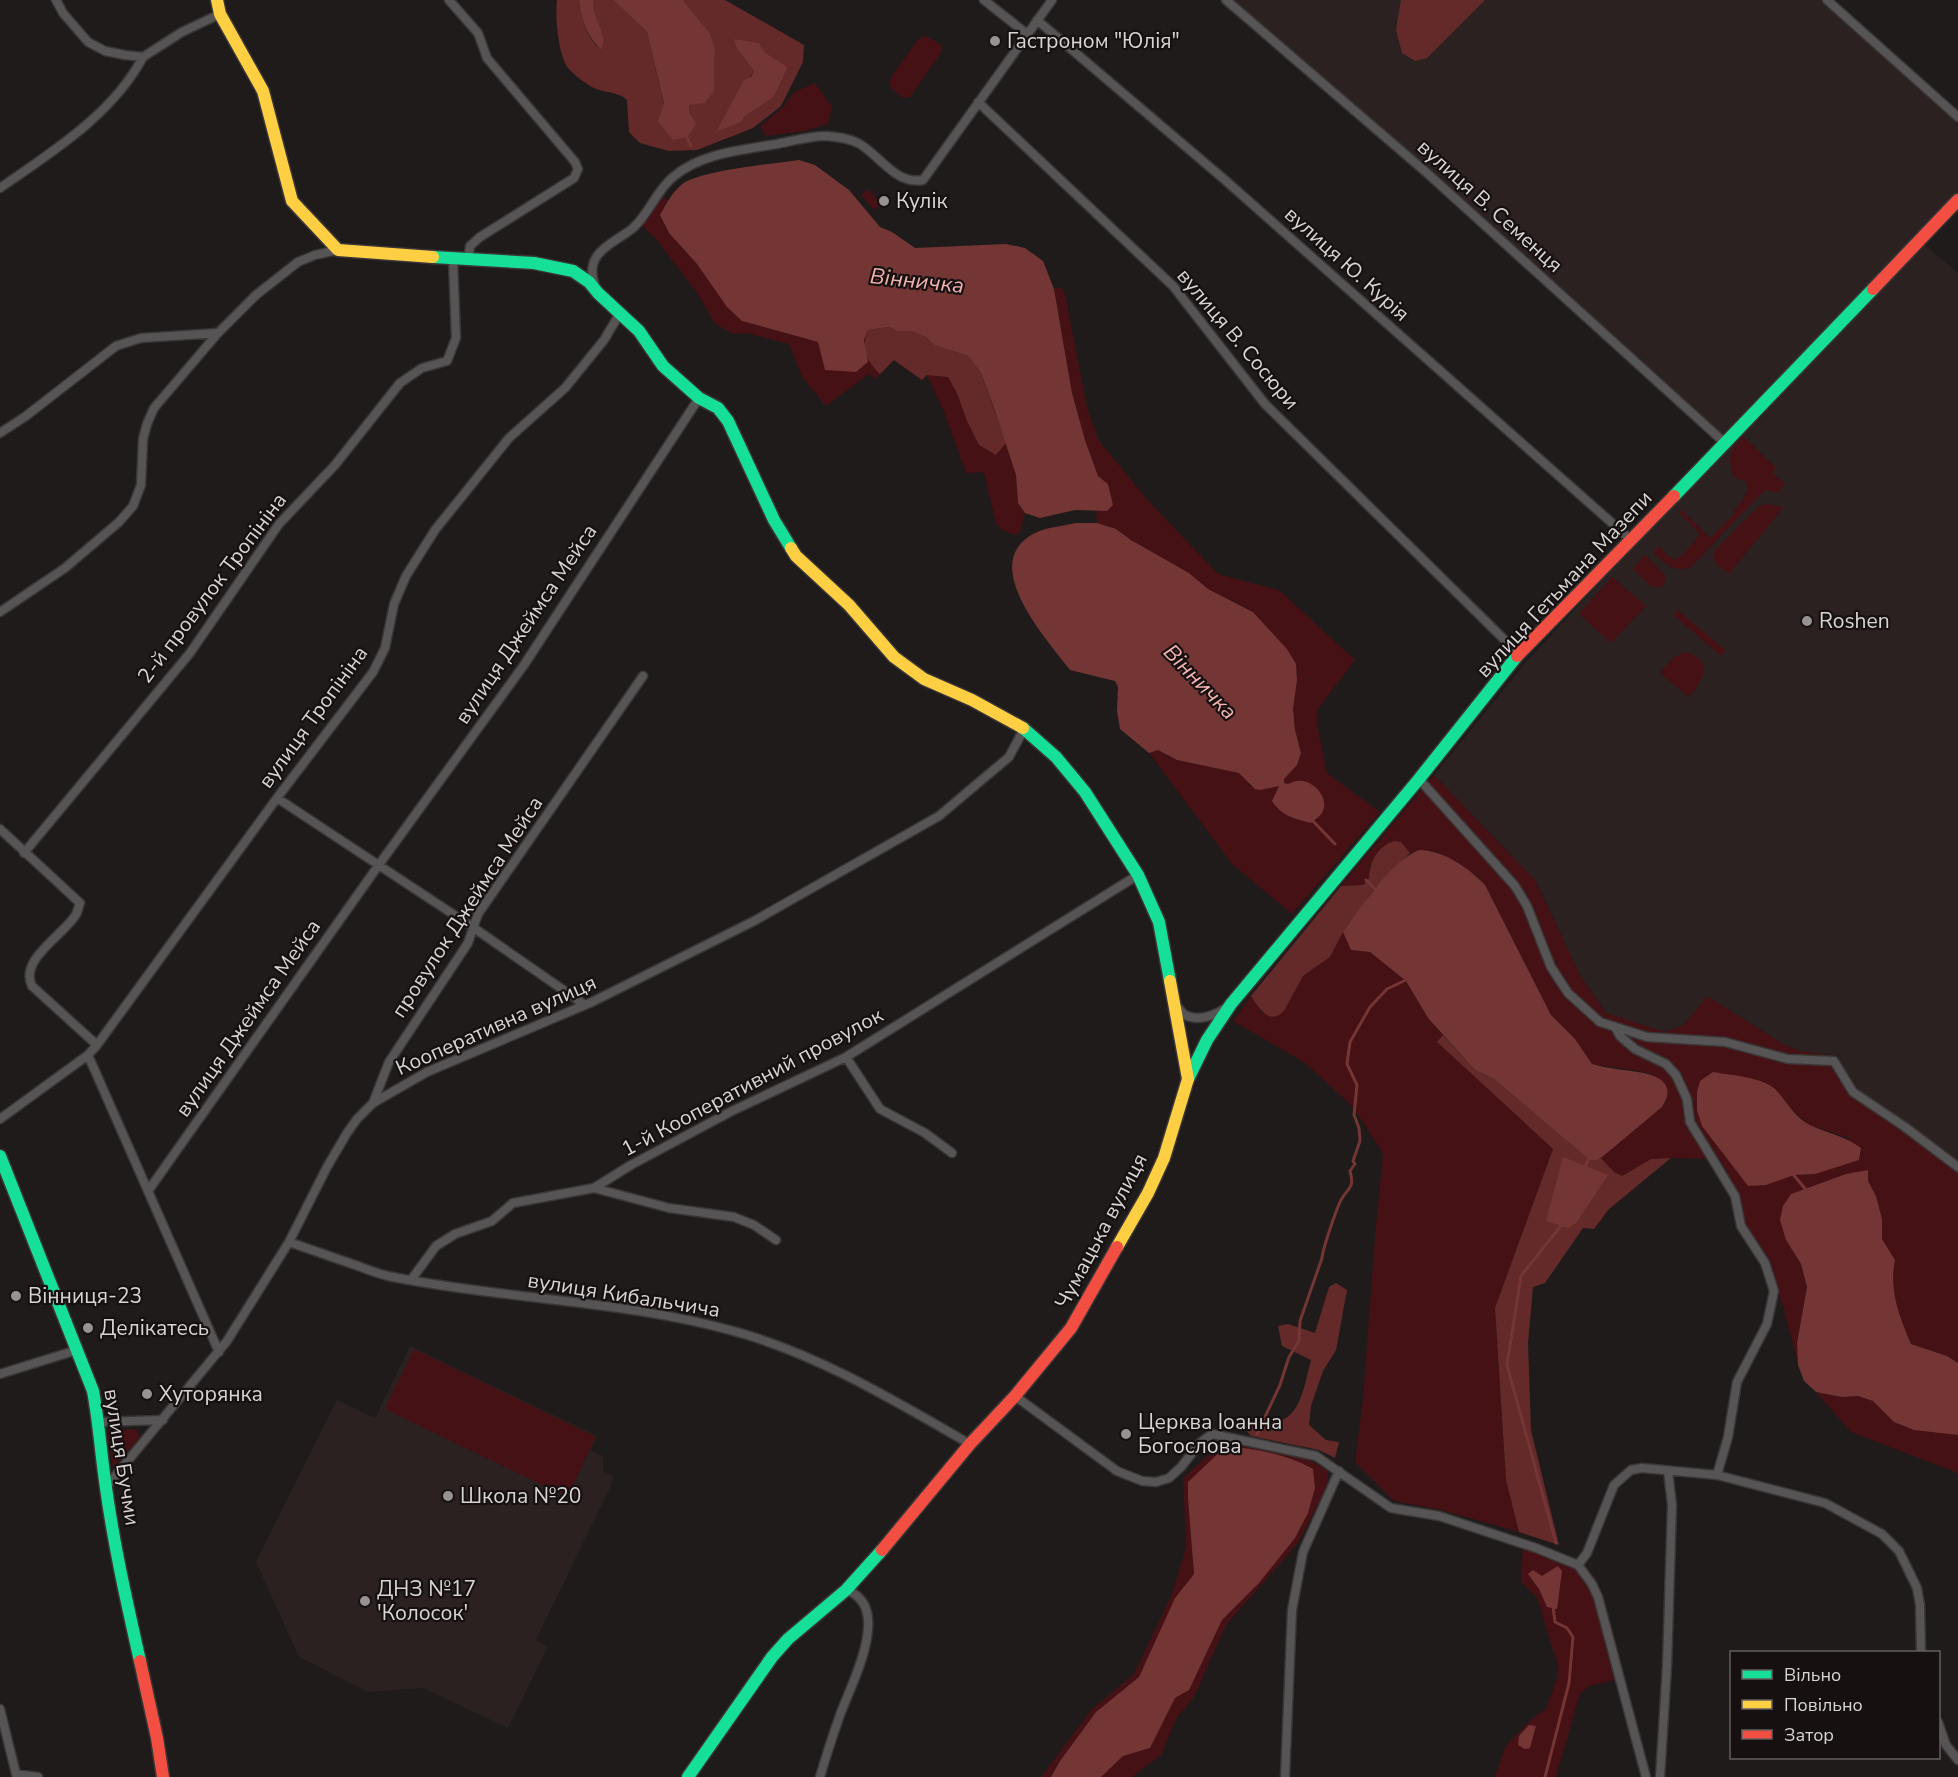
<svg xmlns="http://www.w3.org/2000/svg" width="1958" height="1777" viewBox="0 0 1958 1777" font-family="'Nunito Sans',sans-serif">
	<rect width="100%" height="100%" fill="#1e1b1a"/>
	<!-- built -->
	<path fill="#2c2121" d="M1233 0H1827L1958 117V200L1920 241 1958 273V1160L1856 1088 1837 1056 1800 1051 1783 1044 1707 996 1684 1025 1664 1032 1606 1013 1581 977 1535 880 1434 775 1527 661 1770 399 1724 436 1445 184Z
		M410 1346 597 1436 591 1450 603 1456V1471L615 1477 536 1640 548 1647 508 1728 423 1688 368 1692 299 1657 256 1562 337 1400 375 1418Z"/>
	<!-- green -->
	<path fill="#451114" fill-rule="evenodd" d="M926 36 942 45 941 53 912 94 910 97 903 98 891 88 889 80 916 42 922 37Z
		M815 83 832 107 828 124 805 131 766 136 760 127 785 105 794 92Z
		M868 189 881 204 874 210 861 195Z
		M658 194 668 200 660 215 669 233 697 264 742 321 818 342 889 327 995 411 1016 475 1018 503 1025 513 1020 532 1015 535 1004 531 996 524 984 472 966 473 944 412 927 375 922 380 893 360 876 379 869 374 826 406 802 377 789 344 747 333 733 334 714 323 698 294 657 240 644 227 635 226Z
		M1062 287 1066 299 1087 407 1098 439 1144 496 1218 574 1279 590 1355 660 1318 709 1317 724 1327 773 1380 812 1292 914 1232 864 1149 753 1158 750 1177 760 1239 773 1245 777 1250 786 1297 765 1301 753 1295 730 1293 709 1297 672 1287 649 1253 612 1247 608 1208 589 1189 573 1131 540 1116 529 1097 523 1096 511H1107L1113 505 1108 484 1098 476 1085 440 1072 393 1054 289Z
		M1743 436 1776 468 1772 473 1785 484 1778 493 1767 490 1762 493 1691 567C1674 574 1664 563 1653 552L1659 546C1663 550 1669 559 1675 559 1681 559 1697 539 1699 533L1679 513 1682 510 1710 538 1734 514 1733 512 1742 501 1748 489 1745 481 1734 477C1727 456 1729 453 1743 436Z
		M1766 504 1784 507 1729 574C1720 567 1710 563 1715 550L1759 506Z
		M1645 555 1665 575 1666 580 1662 587H1652L1632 569Z
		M1612 577 1646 606 1611 643 1579 614Z
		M1678 610 1726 651 1721 656 1673 615Z
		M1684 652C1716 659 1703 680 1689 697L1660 673 1673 658Z
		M1434 775 1535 880 1581 977 1606 1013 1665 1032 1684 1025 1707 996 1783 1044 1800 1051 1837 1056 1856 1089 1958 1160V1363L1947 1356 1911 1344C1899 1315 1889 1291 1895 1260L1882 1239V1219L1876 1196 1868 1181V1170L1791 1194 1786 1240 1801 1264 1807 1287 1797 1343 1798 1364 1783 1306 1767 1262 1745 1225 1740 1194 1719 1159 1671 1158 1651 1159 1622 1176 1614 1172 1601 1158 1662 1107 1666 1101 1667 1091C1663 1086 1659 1080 1654 1076 1647 1070 1604 1067 1592 1064L1575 1039 1551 1015 1485 885 1476 875 1435 851 1419 850 1410 853 1405 847 1370 865 1369 878 1362 885 1341 886ZM1752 1079 1773 1087 1791 1109 1809 1125 1849 1138 1815 1174 1794 1175Z
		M1343 932 1351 950 1370 952 1406 981 1428 1018 1443 1035 1438 1042 1553 1149 1495 1308 1506 1480 1519 1532 1441 1510 1394 1501 1355 1462 1363 1399 1375 1236 1383 1153 1352 1106 1305 1063 1233 1021 1251 996 1263 1014 1303 976 1330 957Z
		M414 1349 596 1437 567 1497 385 1409Z
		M1816 1392 1842 1397 1858 1396 1873 1401 1894 1422 1958 1435V1475L1955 1472 1851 1432Z
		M136 1429 140 1437 113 1468 107 1431Z
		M1224 1441C1258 1447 1298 1450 1327 1470L1329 1483 1298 1543 1226 1625 1194 1697 1176 1719 1161 1755 1132 1777H1101L1123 1756 1150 1747 1175 1698 1189 1689 1222 1620 1259 1583 1188 1482V1499L1194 1574 1175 1598 1139 1677 1096 1712 1060 1761 1051 1777H1041L1091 1710 1134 1674 1171 1596 1186 1548 1183 1478Z
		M1523 1543 1578 1565 1592 1584 1620 1679 1589 1686 1580 1694 1556 1777H1495L1504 1750 1508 1743 1534 1717 1546 1709 1557 1678 1558 1666 1537 1598 1521 1582Z"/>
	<!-- forest -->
	<path fill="#642a2a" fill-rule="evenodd" d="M557 0H579C582 20 586 37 601 50 604 30 589 15 594 0H613L647 32 664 105 690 114 689 105 714 69 715 48 710 33 683 0H725L804 45 803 62 781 106 753 128 697 150 669 151 640 143 629 132 627 100C617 91 603 93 592 87 585 83 574 75 569 69 558 56 555 17 557 0ZM735 39 788 67 774 97 744 117 740 122 717 131 754 71 737 49Z
		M1401 0H1485L1427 58 1415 61 1402 53 1396 30Z
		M889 327 897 331 912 330 926 337 934 345 968 356 981 373 1006 443 996 455 979 445 967 421 957 393 948 377 927 375 922 380 894 360 880 374C866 360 861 349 868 330Z
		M1394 841 1401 842 1410 853 1374 889 1343 932 1330 957 1303 976 1284 1011C1269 1026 1259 1008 1251 996L1341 886 1363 885 1369 878C1370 861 1377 847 1394 841Z
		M1443 1035 1475 1070 1494 1079 1588 1159 1595 1161 1601 1158 1614 1172 1622 1176 1651 1159 1671 1158 1609 1209 1594 1229 1583 1228 1545 1283 1533 1287 1528 1343 1531 1430 1559 1545 1519 1532 1506 1480 1495 1308 1553 1149 1437 1042Z
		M1336 1283 1347 1290 1336 1350 1323 1371 1311 1406 1309 1425 1326 1440 1339 1442 1335 1458 1319 1450 1251 1436 1245 1429 1252 1422C1260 1422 1269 1423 1276 1422 1302 1417 1305 1381 1311 1360L1282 1346 1278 1326 1288 1324 1315 1333 1329 1287Z"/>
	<!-- water -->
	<path fill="#743535" d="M579 0H594C589 17 610 34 601 50 586 34 582 22 579 0Z
		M613 0H683L710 33 715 48 714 91 705 103 689 105 690 114 696 123C691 136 686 138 673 140L658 121 664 104 647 32Z
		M734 39 759 43 765 53 788 67 774 97 744 117 741 122 716 132 744 80 751 77 754 71 737 49Z
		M799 160 815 165 849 190 880 227 892 232 915 248 1006 244 1025 248 1043 261 1054 289 1072 393 1085 440 1098 476 1108 484 1113 505 1107 511 1075 510 1040 518 1025 513 1018 503 1016 475 995 411 981 373 968 356 934 345 926 337 912 331H897L889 327 868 330 864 340 868 362 856 372 825 370 818 342 742 321 727 307 697 264 669 233 660 215C666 204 672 193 681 185 699 170 773 164 799 160Z
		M1076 523H1097L1116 529 1131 540 1189 573 1208 589 1253 612 1287 649 1296 664 1297 680 1293 709 1295 730 1301 753 1297 765 1284 779V783L1288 784C1291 783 1294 781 1297 781 1312 778 1331 798 1322 813 1320 816 1315 820 1311 823 1296 819 1281 816 1272 801L1279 786 1260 790 1255 789 1239 773 1177 760 1158 750 1149 753 1120 729 1117 711 1118 687 1115 681 1070 670C1047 639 976 563 1035 533 1047 527 1063 526 1076 523Z
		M1419 850C1443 850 1469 868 1485 885L1551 1015 1575 1039 1592 1064C1600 1066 1608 1068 1616 1069 1635 1072 1684 1073 1662 1107L1601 1158 1595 1161 1588 1159 1494 1079 1475 1070 1428 1018 1406 981 1370 952 1351 950 1343 932C1360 908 1392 860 1419 850Z
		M1713 1072C1729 1075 1762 1077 1775 1089 1786 1100 1795 1118 1810 1125 1828 1134 1844 1135 1861 1148L1859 1160 1815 1174 1794 1175 1766 1185 1748 1186 1702 1126 1697 1110V1092L1700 1081Z
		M1563 1157 1608 1175 1576 1223 1568 1228 1546 1221Z
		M1868 1170V1181L1876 1196 1882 1219V1239L1895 1260C1889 1291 1899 1315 1911 1344L1947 1356 1958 1363V1435L1914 1430 1894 1422 1873 1401 1858 1396 1842 1397 1816 1392 1804 1381 1798 1365 1797 1343 1807 1287 1801 1264 1786 1240 1780 1220 1783 1206 1791 1194 1846 1174Z
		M1226 1446C1256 1449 1286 1454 1313 1469L1315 1488 1308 1513 1295 1538 1259 1583 1222 1620 1189 1690 1175 1698 1150 1748 1123 1756 1101 1777H1051L1060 1761 1096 1712 1139 1677 1175 1598 1194 1574 1188 1499V1482Z
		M1558 1566 1562 1571 1557 1609 1547 1607 1539 1589 1528 1574 1533 1570 1542 1576Z
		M1529 1725 1536 1726 1530 1748 1525 1749 1518 1745 1519 1736Z"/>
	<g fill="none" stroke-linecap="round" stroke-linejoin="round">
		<!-- stream -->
		<path stroke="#743535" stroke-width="3" d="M685 134 691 146
			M1311 819 1335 844
			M1366 880 1376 890
			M1584 1169 1590 1156
			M1792 1173 1807 1191
			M1257 1434 1280 1385 1289 1357 1299 1341 1300 1321 1322 1258C1323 1248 1336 1210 1341 1200 1348 1187 1355 1189 1350 1171L1355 1164 1353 1161 1360 1141 1359 1128 1354 1115 1357 1085 1347 1064 1350 1042 1370 1007 1387 989 1408 979
			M1556 1543 1507 1365 1521 1276 1563 1223
			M1545 1777 1569 1683 1573 1637 1567 1628 1555 1622 1553 1606"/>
		<defs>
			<path id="street" d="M56 0 63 13 88 42 105 51 125 55 143 57 182 32 220 14
				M449 0 478 33 487 58 575 162 578 169 574 178 480 237 470 246 468 260
				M984 0 1027 34
				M1226 0 1427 173 1726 444
				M1827 0 1958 117
				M1037 20 1225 180 1630 539
				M978 102 1173 286 1265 404 1519 654
				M0 188C52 152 113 114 143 57
				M595 286C583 252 612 245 633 228 649 214 656 191 673 177 701 153 742 150 777 144 792 141 810 136 826 136 837 137 848 138 858 143 880 155 895 185 923 180L1052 0
				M0 433 26 416 116 346 141 338 218 333
				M0 612 65 568 119 522 133 506 141 485 143 439 147 424 154 408 218 333 256 295 298 262 315 255 338 250
				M1419 779 1515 886 1527 906 1551 967 1568 993 1600 1022 1647 1037 1725 1042 1788 1059 1834 1061 1853 1092 1905 1127 1958 1167
				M277 798 474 928 585 1005
				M0 829 80 903C78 907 78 913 75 916 62 936 19 960 32 986L97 1045
				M24 853 190 653 279 524 335 465 400 383 422 368 447 361 456 338 453 259
				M1175 1004C1178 1007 1182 1013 1185 1015 1199 1022 1216 1015 1227 1007
				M1615 1027 1620 1036 1635 1049 1666 1064 1676 1075 1687 1099 1690 1122 1735 1196 1741 1226 1765 1263 1774 1291 1767 1324 1737 1382 1728 1437 1717 1475
				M88 1055 219 1352
				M846 1057 880 1109 925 1133 952 1153
				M373 1103 389 1062 468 943 478 914 643 676
				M0 1119 88 1055 97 1045 277 798 373 672 385 648 394 604 406 576 435 530 509 438 565 388 604 340 620 313
				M594 1188 669 1208 734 1217 754 1225 776 1240
				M148 1191 378 866 524 665 699 398
				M289 1242C312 1250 335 1258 358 1266 369 1270 381 1275 393 1277 507 1300 625 1300 737 1332 821 1356 895 1401 970 1444
				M411 1280 436 1246 455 1234 492 1221 513 1203 594 1188 631 1165 732 1111 846 1057 1138 875
				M0 1374 77 1350
				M1015 1396 1117 1471 1142 1481 1156 1482 1169 1478 1181 1467 1200 1443 1212 1434 1316 1456 1391 1508 1439 1516 1536 1548 1578 1565 1592 1584 1598 1597 1646 1777
				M99 1422 163 1420
				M106 1487 227 1341 289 1242 327 1167 347 1133 357 1119 373 1103 427 1072 592 1002 754 921 939 816 1009 757 1024 729
				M1578 1565 1587 1553 1614 1485 1631 1470 1642 1468 1717 1475 1825 1503 1882 1534 1899 1551 1917 1588 1920 1605 1921 1652
				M0 1709 16 1774 38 1777
				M1938 1722 1946 1745 1958 1760
				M820 1777C826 1756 833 1735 840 1715 851 1684 894 1606 846 1590
				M1285 1777 1292 1610 1303 1552 1339 1471
				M1660 1777 1667 1666 1672 1505 1668 1471"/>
			<path id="fast" d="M433 257 534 263 573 271 589 282 598 293 639 331 663 366 699 398 718 408 728 421 774 520 791 548
				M1674 496 1873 289
				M1023 728 1056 757 1085 792 1138 875 1159 922 1170 981
				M1188 1079 1207 1040 1231 1004 1419 779 1517 656
				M0 1156 93 1391C99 1423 101 1455 106 1488 114 1546 127 1603 140 1661
				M688 1777 772 1657 788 1639 846 1590 882 1550"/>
			<path id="slow" d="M217 0 220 14 263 91 292 201 338 250 433 257
				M791 548 796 556 849 605 894 657 924 679 972 700 1023 728
				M1117 1247 1148 1193 1164 1158 1188 1079 1170 981"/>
			<path id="jam" d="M1873 289 1958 200
				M1517 656 1674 496
				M882 1550 970 1444 1015 1396 1071 1328 1117 1247
				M140 1661 157 1738 163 1777"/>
		</defs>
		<!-- street casing -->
		<use href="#street" stroke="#3a3636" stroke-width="11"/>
		<!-- fast casing -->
		<use href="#fast" stroke="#3a3636" stroke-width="15"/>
		<!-- slow casing -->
		<use href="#slow" stroke="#3a3636" stroke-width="15"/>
		<!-- jam casing -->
		<use href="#jam" stroke="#3a3636" stroke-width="15"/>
		<!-- street -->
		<use href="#street" stroke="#565454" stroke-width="8"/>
		<!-- fast -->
		<use href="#fast" stroke="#16e098" stroke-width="12"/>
		<!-- slow -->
		<use href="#slow" stroke="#ffcf43" stroke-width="12"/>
		<!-- jam -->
		<use href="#jam" stroke="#f24e42" stroke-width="12"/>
	</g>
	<!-- markers -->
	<g fill="#979393" stroke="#161110" stroke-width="2">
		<circle cx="995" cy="41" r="6"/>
		<circle cx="884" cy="201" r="6"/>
		<circle cx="1807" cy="621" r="6"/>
		<circle cx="16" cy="1296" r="6"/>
		<circle cx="88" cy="1328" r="6"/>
		<circle cx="147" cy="1394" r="6"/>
		<circle cx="1126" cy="1434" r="6"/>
		<circle cx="448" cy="1496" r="6"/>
		<circle cx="365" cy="1601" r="6"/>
	</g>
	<g text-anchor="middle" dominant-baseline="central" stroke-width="4.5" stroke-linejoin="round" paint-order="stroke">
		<!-- poi labels -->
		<g font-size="21" fill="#d8d4d4" stroke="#161110" text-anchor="start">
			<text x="1007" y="41">Гастроном "Юлія"</text>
			<text x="896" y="201">Кулік</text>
			<text x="1819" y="621">Roshen</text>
			<text x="28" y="1296">Вінниця-23</text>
			<text x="100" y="1328">Делікатесь</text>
			<text x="159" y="1394">Хуторянка</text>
			<text x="1138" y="1422">Церква Іоанна<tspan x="1138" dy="24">Богослова</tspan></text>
			<text x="460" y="1496">Школа №20</text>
			<text x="377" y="1589">ДНЗ №17<tspan x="377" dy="24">'Колосок'</tspan></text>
		</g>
		<!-- street labels -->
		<g font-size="21" fill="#d8d4d4" stroke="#161110">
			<text transform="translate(1490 206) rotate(42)">вулиця В. Семенця</text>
			<text transform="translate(1347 264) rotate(42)">вулиця Ю. Курія</text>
			<text transform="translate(1238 339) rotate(50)">вулиця В. Сосюри</text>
			<text transform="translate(1564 584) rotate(-47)">вулиця Гетьмана Мазепи</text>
			<text transform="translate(212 588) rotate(-53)">2-й провулок Тропініна</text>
			<text transform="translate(526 624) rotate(-56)">вулиця Джеймса Мейса</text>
			<text transform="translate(313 717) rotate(-54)">вулиця Тропініна</text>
			<text transform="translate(467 907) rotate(-57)">провулок Джеймса Мейса</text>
			<text transform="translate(248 1018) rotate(-55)">вулиця Джеймса Мейса</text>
			<text transform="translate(496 1025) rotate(-24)">Кооперативна вулиця</text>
			<text transform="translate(752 1082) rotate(-28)">1-й Кооперативний провулок</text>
			<text transform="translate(1101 1231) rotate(-62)">Чумацька вулиця</text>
			<text transform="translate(624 1295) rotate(9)">вулиця Кибальчича</text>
			<text transform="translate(122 1457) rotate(81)">вулиця Бучми</text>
		</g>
		<!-- water labels -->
		<g font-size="22" font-style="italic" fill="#f2b2af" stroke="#161110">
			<text transform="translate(917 281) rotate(6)">Вінничка</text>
			<text transform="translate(1200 682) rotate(46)">Вінничка</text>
		</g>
	</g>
	<!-- legend -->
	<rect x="1730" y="1651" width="210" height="108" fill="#161110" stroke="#645f5e" stroke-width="1.5"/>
	<rect x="1742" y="1670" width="30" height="9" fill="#16e098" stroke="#645f5e" stroke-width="1.5"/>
	<text x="1784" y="1681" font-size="18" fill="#d8d4d4">Вільно</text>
	<rect x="1742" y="1700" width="30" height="9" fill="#ffcf43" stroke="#645f5e" stroke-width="1.5"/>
	<text x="1784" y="1711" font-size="18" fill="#d8d4d4">Повільно</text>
	<rect x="1742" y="1730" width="30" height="9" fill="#f24e42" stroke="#645f5e" stroke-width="1.5"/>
	<text x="1784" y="1741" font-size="18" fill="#d8d4d4">Затор</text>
</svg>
